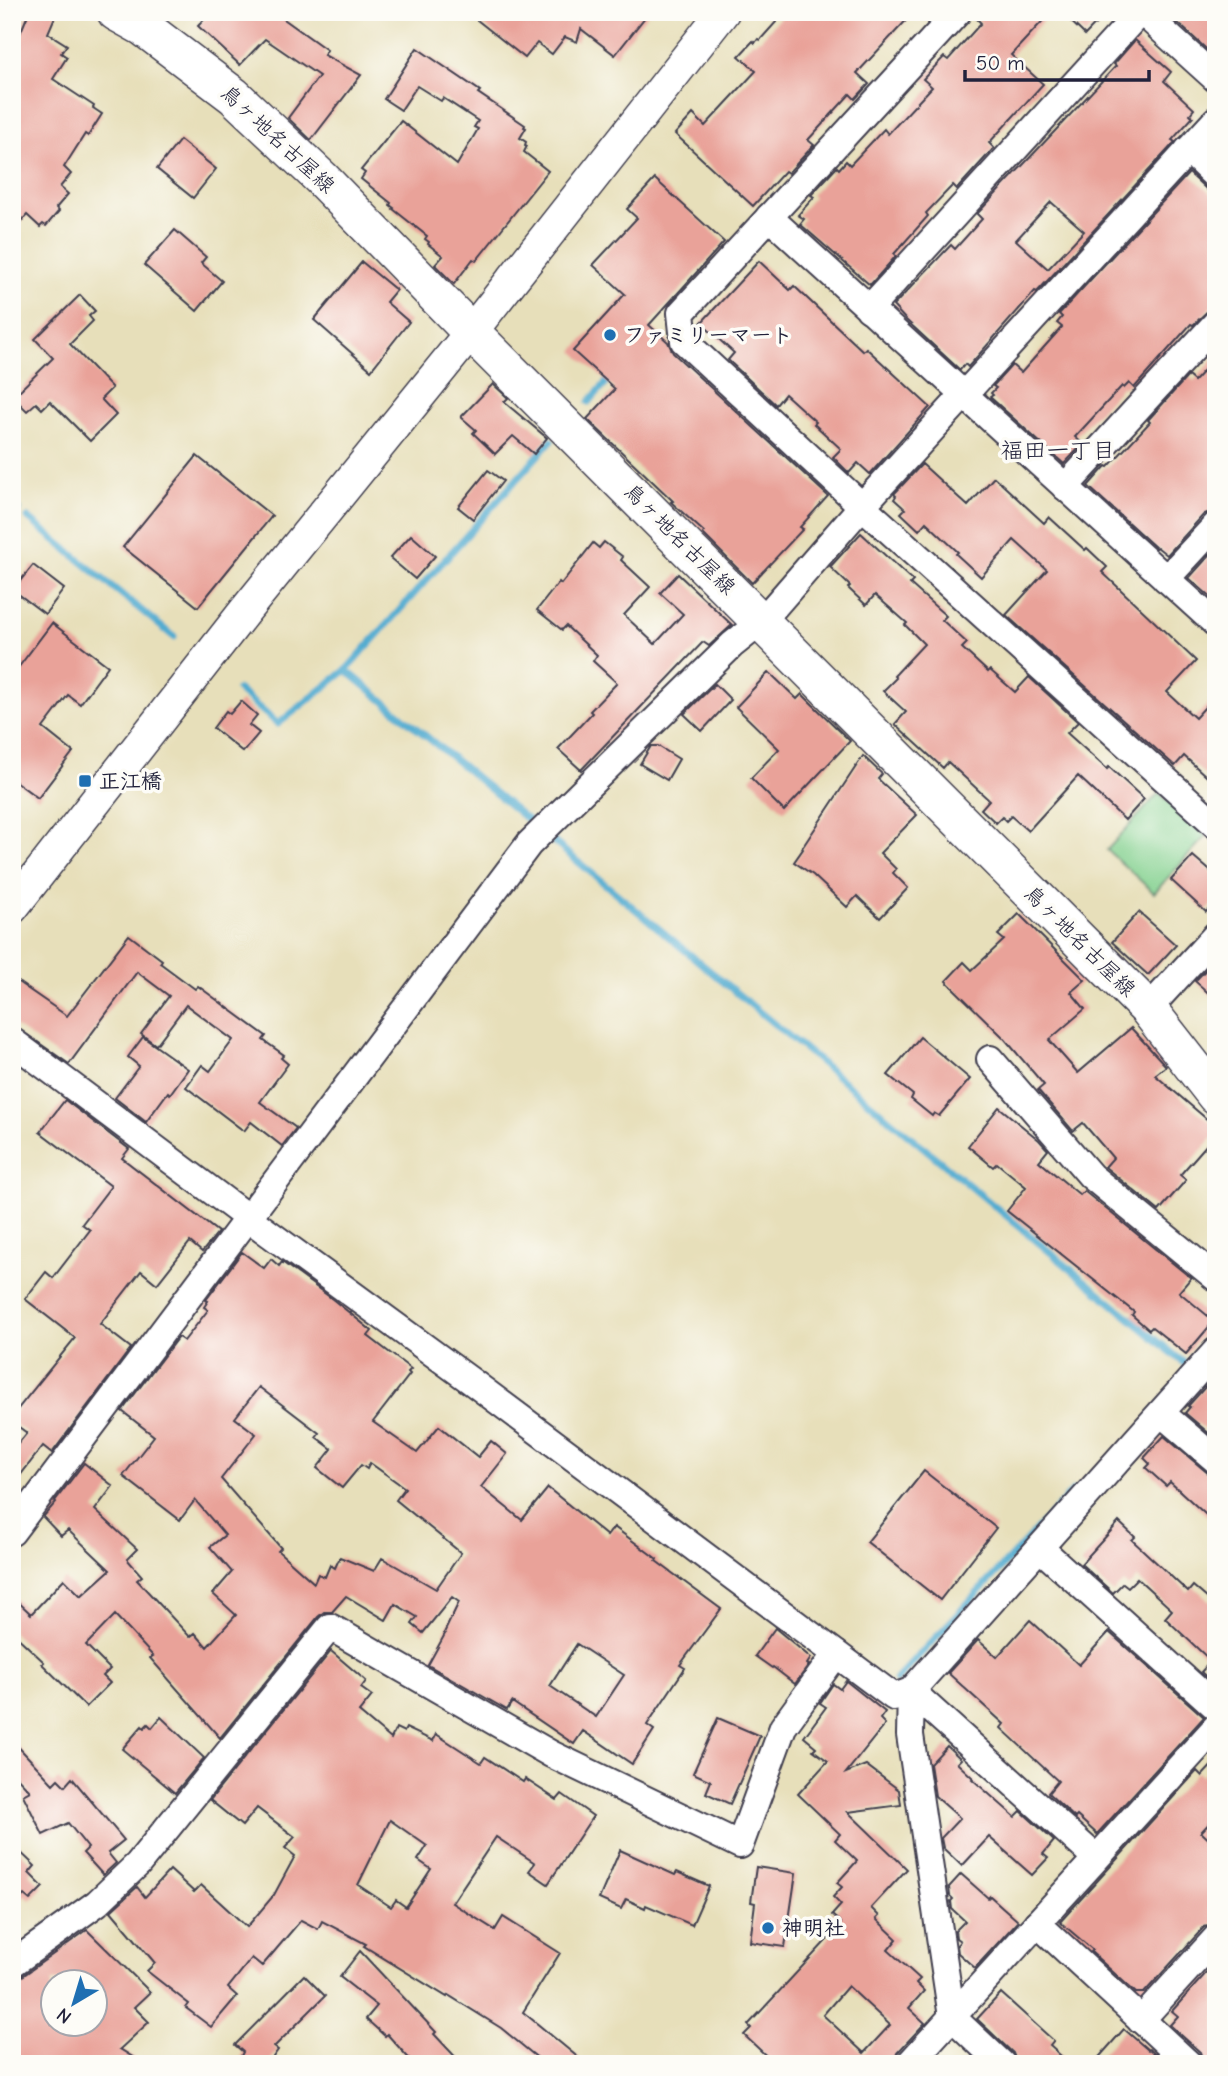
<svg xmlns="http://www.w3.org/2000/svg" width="1228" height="2076" font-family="'Comic Neue','Klee One',sans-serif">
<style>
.green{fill:#84d190;stroke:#537a66;stroke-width:2}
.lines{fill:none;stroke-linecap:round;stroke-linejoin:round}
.stream{stroke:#53acd0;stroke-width:7}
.building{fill:#e9a299;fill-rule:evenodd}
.minor-casing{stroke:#403e4e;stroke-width:30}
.tertiary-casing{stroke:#403e4e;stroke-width:35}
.secondary-casing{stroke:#403e4e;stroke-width:40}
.minor{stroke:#fff;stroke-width:26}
.tertiary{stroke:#fff;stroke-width:32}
.secondary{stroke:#fff;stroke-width:37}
.poi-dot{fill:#1f6fb2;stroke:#fdfcf7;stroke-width:2.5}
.labels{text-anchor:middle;stroke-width:7;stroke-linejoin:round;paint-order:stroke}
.street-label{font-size:21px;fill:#22223b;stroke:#fdfcf7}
.poi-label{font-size:21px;font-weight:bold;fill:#22223b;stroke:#fdfcf7;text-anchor:start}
.neighbourhood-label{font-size:23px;fill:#22223b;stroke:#fdfcf7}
</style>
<rect width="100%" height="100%" fill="#fdfcf7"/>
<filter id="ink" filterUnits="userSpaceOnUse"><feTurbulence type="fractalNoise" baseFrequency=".0143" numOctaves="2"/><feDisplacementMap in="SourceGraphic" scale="14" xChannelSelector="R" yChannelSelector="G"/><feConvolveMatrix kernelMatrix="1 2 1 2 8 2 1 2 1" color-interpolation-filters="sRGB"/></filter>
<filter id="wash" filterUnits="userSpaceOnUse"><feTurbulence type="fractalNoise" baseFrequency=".00686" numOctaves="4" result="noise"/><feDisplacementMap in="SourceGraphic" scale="28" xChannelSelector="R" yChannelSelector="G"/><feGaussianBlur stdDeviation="1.57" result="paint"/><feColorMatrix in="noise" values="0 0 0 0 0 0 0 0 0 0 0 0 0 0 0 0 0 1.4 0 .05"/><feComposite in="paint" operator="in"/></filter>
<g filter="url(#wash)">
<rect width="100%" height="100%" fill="#e7dfba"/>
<polygon class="green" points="1159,793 1206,836 1154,893 1107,850"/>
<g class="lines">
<g class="stream">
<polyline points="589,402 612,376"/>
<polyline points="12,505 19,510"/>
<polyline points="28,518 174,637"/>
<polyline points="346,670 535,826"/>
<polyline points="238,690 278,724 346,670 551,441"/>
<polyline points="548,837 1189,1367 1186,1370"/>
<polyline points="12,1077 21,1065"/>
<polyline points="896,1680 1073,1491"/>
</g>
</g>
<g id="blocks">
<g class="building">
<polygon points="29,12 57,12 48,33 67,45 61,53 67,57 53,79 94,106 93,108 102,114 88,136 85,134 64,167 71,174 60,187 68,194 56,208 59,211 46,226 43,224 40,227 27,215 12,232 12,53"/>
<polygon points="211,12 274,12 327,50 324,55 361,75 311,140 288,118 319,76 265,39 240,65 198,26"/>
<polygon points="467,12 649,12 615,55 581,29 577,42 565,37 552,54 537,43 525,58"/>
<polygon points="785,12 914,12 857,73 869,84 855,99 850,94 808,140 814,145 788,173 785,171 753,206 675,134 693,114 705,126 756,71 739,56 753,41 755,43 758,39 760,40"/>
<polygon points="973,12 1051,12 1011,55 1043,84 989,143 994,148 957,189 953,185 926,213 928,216 894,254 896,256 870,285 800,224 804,219 798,215 814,197 811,195 837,167 839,169 846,161 850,165 884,129 888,134 932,87 923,79 944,57 948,60 981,23 973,15"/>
<polygon points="1061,12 1107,12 1085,35"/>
<polygon points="1166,12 1216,12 1216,58"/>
<path d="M 1135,40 L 1171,72 L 1164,81 L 1194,109 L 1190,114 L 1193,117 L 1172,140 L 1175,142 L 1037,292 L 1035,291 L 968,367 L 965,364 L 960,370 L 906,320 L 893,306 L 951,245 L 955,249 L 982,219 L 977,214 L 1116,66 L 1114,64 ZM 1051,202 L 1084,231 L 1048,269 L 1016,240 Z"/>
<polygon points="417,48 480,91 478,93 525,125 524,127 526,128 520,138 526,142 525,145 527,146 524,152 548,171 476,261 473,259 454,284 435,265 443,256 428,244 429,242 425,239 427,236 393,209 394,208 390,205 391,203 361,179 365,173 361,170 401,121 457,165 478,129 474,127 478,121 443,98 441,101 417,86 401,110 384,99"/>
<polygon points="180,140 216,169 193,198 157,169"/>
<polygon points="1189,173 1216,198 1216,303 1193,325 1191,324 1134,388 1129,383 1124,388 1122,386 1075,437 1083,444 1064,464 990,397 993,395 991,393 996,388 993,386 1012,365 1021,373 1062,327 1057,323 1062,317 1059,314"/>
<polygon points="655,179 724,242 649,325 668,342 673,353 828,496 800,527 803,529 752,583 703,534 704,532 671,502 673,501 587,419 615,389 573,351 625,294 593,265 637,218 627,209"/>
<polygon points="175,230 206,257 201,263 222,281 197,311 144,265"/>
<polygon points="759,261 790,290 794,286 863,351 866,348 930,407 870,474 858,463 849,473 833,457 841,449 814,424 816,422 785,394 776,405 728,360 734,353 701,323"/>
<polygon points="362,262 396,290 386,302 409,322 371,370 314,320"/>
<polygon points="80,295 95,311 89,316 93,321 70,344 112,388 101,399 116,415 90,441 50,401 42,409 36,403 27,411 13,397 53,358 35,339"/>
<polygon points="1216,357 1216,510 1204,514 1167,555 1157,547 1156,548 1088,486 1106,466 1108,467 1150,422 1148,420 1188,376 1194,381"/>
<polygon points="493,384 508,398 504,402 547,438 534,454 513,436 495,454 473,433 476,430 461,417"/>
<polygon points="197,456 272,516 198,607 123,547"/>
<polygon points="922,464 968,506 994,477 1044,523 1049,517 1085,550 1087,548 1107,567 1102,572 1196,661 1167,692 1195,718 1216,695 1216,785 1184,756 1175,766 1006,615 1047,570 1014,540 981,577 956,554 958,552 926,522 919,530 901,513 905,509 894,499 896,496 894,494"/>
<polygon points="488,470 503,481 473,519 458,507"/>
<polygon points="861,533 913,581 910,584 946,616 942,620 967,643 962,648 988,672 990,670 1015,692 1029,677 1078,722 1067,733 1107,769 1109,767 1144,799 1125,820 1078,776 1028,831 1011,816 1006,821 1002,817 996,823 981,809 989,800 948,762 943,768 895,724 906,712 883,691 896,678 894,676 924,644 905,625 907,623 875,595 866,605 848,588 850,586 830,567"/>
<polygon points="411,535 435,556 415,579 390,558"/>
<polygon points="604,542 623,557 621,560 650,587 624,615 655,644 683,614 660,593 678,574 732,625 709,646 703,642 581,770 558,749 592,713 590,711 617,683 593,661 597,655 566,626 562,630 537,610 559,582 561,584 593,543 599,548"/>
<polygon points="1216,548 1216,602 1189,578"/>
<polygon points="33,565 64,589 45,614 13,590"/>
<polygon points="52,623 108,666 80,704 68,695 43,728 73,752 38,798 12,779 12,676"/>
<polygon points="769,672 797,699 802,694 850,741 784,811 751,778 779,749 736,707"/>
<polygon points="715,684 731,700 702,731 684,714"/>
<polygon points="241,701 257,715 249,725 259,733 243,752 213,728 226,711 230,714"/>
<polygon points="651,746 658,746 679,759 667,780 640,764"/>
<polygon points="863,756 882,774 878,779 917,815 880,853 896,869 893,873 908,888 880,918 857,896 847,907 813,875 794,862 803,849 802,848"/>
<polygon points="1193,856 1216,876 1216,902 1206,912 1171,880"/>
<polygon points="1139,912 1176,945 1148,975 1112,942"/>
<polygon points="1019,914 1085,980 1071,992 1085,1009 1049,1040 1078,1073 1131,1028 1166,1066 1155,1075 1216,1127 1216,1134 1180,1175 1186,1180 1159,1211 1105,1167 1113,1158 1083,1123 1073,1131 1038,1090 1044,1085 1004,1038 946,981 964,962 972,970 1004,940 998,935"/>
<polygon points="129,935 162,960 160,963 195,989 198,986 266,1036 263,1040 284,1055 281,1058 288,1064 260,1102 296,1128 282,1146 251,1122 244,1131 186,1087 202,1065 210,1071 233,1040 186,1005 156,1045 141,1034 169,996 137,972 69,1064 12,1024 12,978 67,1016"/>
<polygon points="1216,959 1216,1000 1195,981"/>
<polygon points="143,1037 188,1069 170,1094 168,1092 146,1122 115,1098 139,1066 128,1057"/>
<polygon points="920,1037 970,1079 939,1116 934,1113 932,1116 911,1099 913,1095 888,1075"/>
<polygon points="65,1100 129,1149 122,1158 218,1232 202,1252 190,1242 157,1284 141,1271 100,1324 131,1348 52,1453 43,1446 12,1486 12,1451 27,1433 12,1422 12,1416 75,1338 25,1299 46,1272 53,1278 90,1230 82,1224 111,1186 40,1132"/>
<polygon points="999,1107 1039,1140 1048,1150 1039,1161 1080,1195 1084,1191 1191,1278 1179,1292 1214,1321 1186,1354 1152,1327 1149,1330 1132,1315 1134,1312 1007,1211 1026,1187 997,1163 993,1167 968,1146"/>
<path d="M 242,1252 L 264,1268 L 271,1259 L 279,1266 L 282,1262 L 331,1298 L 372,1331 L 368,1336 L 411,1369 L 408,1372 L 410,1374 L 373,1422 L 417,1453 L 439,1426 L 478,1457 L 491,1441 L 507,1454 L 481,1487 L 522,1520 L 548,1488 L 607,1536 L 614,1527 L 657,1559 L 656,1561 L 721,1609 L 680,1665 L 685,1668 L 647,1725 L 654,1730 L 632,1764 L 583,1731 L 574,1744 L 512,1702 L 507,1710 L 428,1665 L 445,1634 L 444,1633 L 459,1602 L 452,1597 L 423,1633 L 412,1624 L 417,1617 L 395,1604 L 386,1620 L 346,1596 L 332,1612 L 324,1612 L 318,1617 L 220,1738 L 150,1658 L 153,1656 L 115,1615 L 86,1645 L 110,1669 L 103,1676 L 110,1683 L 86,1707 L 42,1664 L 44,1662 L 12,1632 L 12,1596 L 31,1614 L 64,1579 L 81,1596 L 110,1570 L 68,1530 L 61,1536 L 43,1517 L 56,1502 L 55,1501 L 84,1463 L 113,1486 L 95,1510 L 137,1549 L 127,1559 L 142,1576 L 137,1580 L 190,1637 L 195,1633 L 207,1647 L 236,1615 L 213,1594 L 232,1572 L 210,1547 L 225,1535 L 195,1500 L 180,1520 L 123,1476 L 154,1436 L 122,1411 L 178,1337 L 184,1341 L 208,1310 L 204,1307 L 208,1301 L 206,1300 ZM 259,1387 L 319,1433 L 316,1437 L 332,1449 L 317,1468 L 342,1488 L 361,1465 L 367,1469 L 370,1463 L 405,1488 L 396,1500 L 461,1553 L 436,1589 L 382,1558 L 374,1571 L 340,1557 L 335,1568 L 330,1565 L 325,1577 L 318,1574 L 314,1583 L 278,1551 L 281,1548 L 221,1479 L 256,1434 L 235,1418 ZM 577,1644 L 624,1675 L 596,1717 L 550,1686 Z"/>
<polygon points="1216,1375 1216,1429 1211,1435 1185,1413 1190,1407 1188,1406"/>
<polygon points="1164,1436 1216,1480 1216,1524 1170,1482 1166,1486 1146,1468 1150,1464 1144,1458"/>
<polygon points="924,1471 996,1528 940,1600 867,1542"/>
<polygon points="1119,1522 1135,1537 1132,1540 1188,1592 1193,1586 1216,1606 1216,1686 1201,1672 1211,1661 1165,1618 1172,1610 1137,1578 1128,1587 1123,1583 1113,1593 1081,1564"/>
<polygon points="1030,1620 1079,1665 1109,1632 1204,1717 1097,1834 1077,1816 1075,1818 1048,1793 1058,1781 1001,1728 1004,1724 948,1673 978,1640 997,1657"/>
<polygon points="775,1628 811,1658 807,1664 809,1665 795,1684 773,1667 772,1668 755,1656"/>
<path d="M 331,1651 L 366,1681 L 361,1688 L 372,1696 L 359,1712 L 391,1739 L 396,1728 L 404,1732 L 406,1728 L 433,1741 L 436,1734 L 481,1763 L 485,1757 L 523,1782 L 525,1779 L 557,1800 L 562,1794 L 593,1816 L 548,1884 L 529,1871 L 535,1863 L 496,1837 L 452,1903 L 495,1930 L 503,1917 L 560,1953 L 523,2012 L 586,2064 L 545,2064 L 501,2028 L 448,1995 L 447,1997 L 364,1946 L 366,1944 L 322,1921 L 318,1929 L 301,1920 L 262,1966 L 252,1958 L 228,1988 L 237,1996 L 211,2027 L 186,2008 L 189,2004 L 147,1971 L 155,1963 L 111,1911 L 137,1887 L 145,1897 L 170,1870 L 194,1892 L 201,1885 L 247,1927 L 274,1895 L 295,1856 L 285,1848 L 295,1837 L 257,1808 L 242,1826 L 210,1800 ZM 390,1820 L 427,1846 L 418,1860 L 431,1869 L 406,1907 L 396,1900 L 391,1907 L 358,1885 Z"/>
<path d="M 846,1681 L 885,1712 L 880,1719 L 885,1724 L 846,1773 L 866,1765 L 899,1790 L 901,1805 L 848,1812 L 907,1869 L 871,1908 L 879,1916 L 876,1919 L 897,1939 L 888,1950 L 920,1979 L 916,1983 L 924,1991 L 909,2008 L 925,2023 L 897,2053 L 894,2064 L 775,2064 L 744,2035 L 751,2028 L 748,2025 L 839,1927 L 838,1926 L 841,1923 L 832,1915 L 841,1905 L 833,1897 L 842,1887 L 837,1883 L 857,1861 L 835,1840 L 840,1834 L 798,1794 L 828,1761 L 813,1750 L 816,1747 L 804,1737 L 826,1707 L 820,1703 L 833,1684 L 840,1689 ZM 848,1986 L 890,2025 L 864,2053 L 823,2015 Z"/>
<polygon points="161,1717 204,1758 175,1793 122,1749 142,1726 144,1728 148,1724 152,1728"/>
<polygon points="718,1718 760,1736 730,1804 706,1793 711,1781 693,1773"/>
<polygon points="12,1740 53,1784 58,1779 65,1786 72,1778 124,1840 108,1853 116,1863 103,1875 83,1853 88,1848 68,1823 43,1835 23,1795 30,1791 12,1772"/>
<polygon points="947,1746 961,1759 957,1763 973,1778 972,1779 1015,1817 1021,1811 1054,1841 1043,1854 1048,1858 1032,1875 989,1837 962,1866 943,1848 941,1838 960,1818 935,1796 930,1764"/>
<polygon points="1216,1761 1216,1816 1201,1832 1216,1846 1216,1923 1204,1927 1144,1993 1136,1993 1091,1952 1093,1950 1060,1922 1197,1771 1202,1776"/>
<polygon points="12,1844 35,1866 29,1873 43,1887 30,1900 24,1895 12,1907"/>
<polygon points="620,1850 675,1875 677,1872 709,1886 692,1925 646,1905 645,1908 626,1899 621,1909 599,1899"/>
<polygon points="756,1867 796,1873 785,1947 750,1942 755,1903 751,1902"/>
<polygon points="961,1874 988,1898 990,1896 1018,1921 975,1968 958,1953 957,1945 960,1941 956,1938 955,1931 965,1921 952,1909 951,1901 953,1899 950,1896 949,1887"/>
<path d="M 87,1930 L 150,1992 L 134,2007 L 149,2022 L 120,2049 L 144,2064 L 12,2064 L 12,1980 L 21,1977 ZM 52,1982 L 94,1982 L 94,2024 L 52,2024 Z"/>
<polygon points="360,1951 436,2032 434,2034 462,2064 414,2064 387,2034 385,2036 366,2019 377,2006 340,1977"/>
<polygon points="1216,1962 1216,2064 1204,2064 1200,2052 1170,2025 1178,2016 1172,2011"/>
<polygon points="304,1975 325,1996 274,2047 278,2050 268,2064 237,2064 243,2052 235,2045"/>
<polygon points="1001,1993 1054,2041 1050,2046 1070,2064 1017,2064 1013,2053 977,2019"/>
<polygon points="1124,2029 1148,2050 1149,2049 1166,2064 1093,2064"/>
</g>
</g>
</g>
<g filter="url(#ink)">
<use href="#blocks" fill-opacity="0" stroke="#403e4e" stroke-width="2"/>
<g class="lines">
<g class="minor-casing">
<g id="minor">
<polyline points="958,12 681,313 684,341 862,506 1216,825"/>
<polyline points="1142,12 1216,79"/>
<polyline points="1188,150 1216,177"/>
<polyline points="769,217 1216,624"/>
<polyline points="869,309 1140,12"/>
<polyline points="1065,487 1216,323"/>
<polyline points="1166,579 1216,525"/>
<polyline points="1148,1009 1216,935"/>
<polyline points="12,1041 248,1218 471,1381 894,1697 911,1691 1216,1351"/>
<polyline points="990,1059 1091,1176 1216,1278"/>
<polyline points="1161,1413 1216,1460"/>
<polyline points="12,1532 529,844 732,645 762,621 862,506 1216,120"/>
<polyline points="1040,1548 1216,1707"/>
<polyline points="911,1691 910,1735 952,2017 1002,2064"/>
<polyline points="911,1691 1096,1858"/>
<polyline points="1037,1923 1189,2064"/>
<polyline points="12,1964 97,1903 138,1864 330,1627 551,1754 740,1845 783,1727 836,1654"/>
<polyline points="1141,2020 1216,1938"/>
<polyline points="909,2064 1216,1727"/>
</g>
</g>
<g class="tertiary-casing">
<polyline id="tertiary" points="12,908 244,612 471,332 723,12"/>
</g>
<g class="secondary-casing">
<polyline id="secondary" points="116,12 143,27 234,96 321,178 471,332 1148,1009 1216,1096"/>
</g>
<use href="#minor" class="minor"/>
<use href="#tertiary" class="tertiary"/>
<use href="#secondary" class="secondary"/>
</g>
</g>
<g class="poi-dot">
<circle cx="610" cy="335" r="7"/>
<rect x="78" y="774" width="14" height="14" rx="3.5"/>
<circle cx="768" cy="1928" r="7"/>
</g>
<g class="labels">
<g class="street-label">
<text transform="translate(278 139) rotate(43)" y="7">鳥ヶ地名古屋線</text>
<text transform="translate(680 539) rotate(45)" y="7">鳥ヶ地名古屋線</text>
<text transform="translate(1080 941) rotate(45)" y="7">鳥ヶ地名古屋線</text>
</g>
<g class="poi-label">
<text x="624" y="342">ファミリーマート</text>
<text x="99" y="788">正江橋</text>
<text x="782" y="1935">神明社</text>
</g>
<g class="neighbourhood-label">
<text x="1058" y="458">福田一丁目</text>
</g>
</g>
<rect width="1228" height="2076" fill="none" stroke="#fdfcf7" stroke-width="42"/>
<g transform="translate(74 2003) rotate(218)"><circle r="33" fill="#fdfcf7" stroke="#a5a5ac" stroke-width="2"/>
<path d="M0-5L12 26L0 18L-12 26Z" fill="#1f6fb2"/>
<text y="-10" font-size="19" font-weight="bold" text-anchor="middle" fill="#22223b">N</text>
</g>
<path d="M965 70v10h184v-10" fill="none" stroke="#22223b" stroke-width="3.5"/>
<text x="976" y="70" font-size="21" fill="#22223b" stroke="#fdfcf7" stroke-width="5" paint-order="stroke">50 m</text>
</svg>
